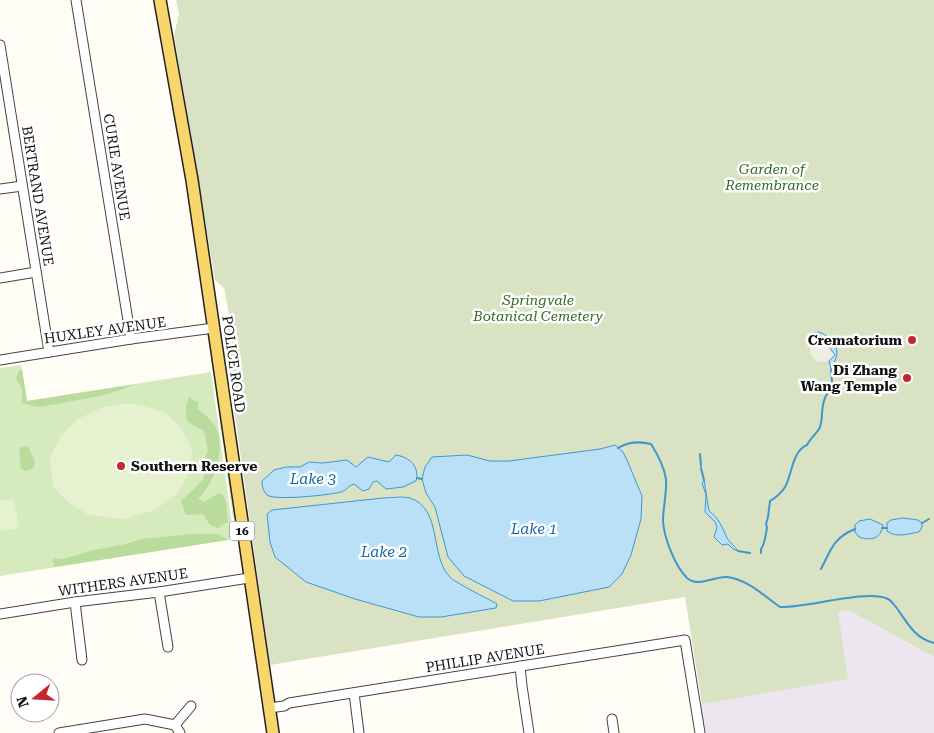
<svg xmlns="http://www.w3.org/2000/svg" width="934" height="733" font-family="'Roboto Serif',serif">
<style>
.industrial{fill:#eee6ef}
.green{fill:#d5ebbd}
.forest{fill:#b9dc9c}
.cemetery{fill:#d9e3c4}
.pitch{fill:#e6f2cf}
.plaza{fill:#f1ede2}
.water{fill:#b9e0f7;stroke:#3f96cf}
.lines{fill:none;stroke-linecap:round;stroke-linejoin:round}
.stream{stroke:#3f96cf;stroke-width:2}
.minor-casing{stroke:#444;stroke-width:11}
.major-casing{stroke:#222;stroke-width:14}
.minor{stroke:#fff;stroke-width:9}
.major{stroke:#f9d66b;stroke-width:11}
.poi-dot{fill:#c4262e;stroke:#fff;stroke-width:2}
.labels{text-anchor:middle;stroke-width:5;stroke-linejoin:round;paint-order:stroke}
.shield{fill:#fff;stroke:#585858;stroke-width:1}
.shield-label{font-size:12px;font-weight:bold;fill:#111}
.street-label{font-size:14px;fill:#111;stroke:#fff}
.park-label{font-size:14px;font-style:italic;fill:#2f6b1f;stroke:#fff}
.poi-label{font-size:14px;font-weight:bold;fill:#111;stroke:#fff;text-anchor:end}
.water-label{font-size:15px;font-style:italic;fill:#1768a6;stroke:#fff}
</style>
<rect width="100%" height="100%" fill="#fffdf5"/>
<polygon class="industrial" points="848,610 934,657 934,733 703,733 698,704 848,679 837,612"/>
<g class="green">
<polygon points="211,358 213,360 235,518 233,518"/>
<polygon points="21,365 27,401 211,372 234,539 0,576 0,368"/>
</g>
<g class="forest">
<polygon points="22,369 27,401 136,384 118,391 99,396 52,405 37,407 22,403 22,388 16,379 19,371"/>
<path d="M 190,396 L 192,400 L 198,402 L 198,409 C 206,415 216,424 218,433 C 224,455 213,485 198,499 L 204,502 L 219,493 C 229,496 226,512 228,522 L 218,528 L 210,525 L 203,514 L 186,515 L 181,501 L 202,481 L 207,469 L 203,462 L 208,451 L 204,431 L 188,422 C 185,412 185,406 190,396 Z"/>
<polygon points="28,446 35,461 34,468 25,471 21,469 19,448"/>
<polygon points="193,534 218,534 228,540 54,567 53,558 63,559 90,551 126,544 141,539"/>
</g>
<polygon class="cemetery" points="176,0 934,0 934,657 848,610 838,612 848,679 702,704 685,597 270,665 223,330 229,314 224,288 215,280 174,35 179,14"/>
<g class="pitch">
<polygon points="128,403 147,407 166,413 182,429 192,450 189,473 177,494 155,510 123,519 89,515 68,502 53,486 50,458 60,437 78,419 103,407"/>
<polygon points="14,499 19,528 0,531 0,501"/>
</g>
<polygon class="plaza" points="820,336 835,355 832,359 825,362 816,361 810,354 810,349 813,340"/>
<g class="water">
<path d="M 818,332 C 827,334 837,343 837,353 C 837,357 834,362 833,366 L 830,365 L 829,361 L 835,355 L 821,336 L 813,340 L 811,337 L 811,334 Z"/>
<polygon points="615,445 623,452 627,460 642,496 641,519 631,555 622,574 609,587 539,601 513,601 464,576 448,557 435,507 426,493 422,479 425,467 432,457 467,455 490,461 509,461 600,449"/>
<path d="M 396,455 C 409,457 420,466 416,481 L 403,487 L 386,489 L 377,481 L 373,482 L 369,489 L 363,491 L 354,484 C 348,485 347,491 341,492 C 330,495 275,501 267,495 C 263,491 262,486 262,481 L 274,470 L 286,467 L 300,467 L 309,462 L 323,463 L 347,460 L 356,467 L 368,457 L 389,462 Z"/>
<path d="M 704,480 L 709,511 C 719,518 722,527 727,538 C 730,543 735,546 738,551 L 733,549 L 728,544 L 722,545 L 714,537 L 717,527 L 715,522 L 705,512 L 706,495 L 702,483 Z"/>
<path d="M 383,498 C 391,498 402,496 410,498 C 443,509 429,556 450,577 C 457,584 487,598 497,604 L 496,608 L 441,617 L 419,617 L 355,599 L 306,582 L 275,557 L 270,542 L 267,514 L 272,510 Z"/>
<path d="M 903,518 L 918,520 L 922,523 L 922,527 L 919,532 C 908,534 896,538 887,531 L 887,523 L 891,520 Z"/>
<path d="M 870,519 L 883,525 C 881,539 871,541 859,537 L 855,532 L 855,525 L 859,521 Z"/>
</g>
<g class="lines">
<g class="stream">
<polyline points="831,366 832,382"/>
<path d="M 618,448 C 628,442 639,441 651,444 C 658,455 664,466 666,479 C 667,493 663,507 663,521 C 664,538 675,566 687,578 C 698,588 714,576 727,577 C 749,580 764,596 780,607 C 807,608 867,589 888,599 C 891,600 893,604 896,607 C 907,622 914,638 934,643"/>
<polyline points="700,454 701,466"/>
<polyline points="701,468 704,480"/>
<polyline points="417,478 422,479"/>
<polyline points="922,523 929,519"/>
<polyline points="882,528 887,528"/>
<polyline points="738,551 750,553"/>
<path d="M 761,553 L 761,549 C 765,544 766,534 767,527 L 766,524 L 768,517 L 770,501 C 775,498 782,492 785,487 C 792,475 792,451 807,445 C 810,439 815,435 819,429 C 824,420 820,409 825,398 C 826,394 831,390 833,384"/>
<path d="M 821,569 C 831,550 833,538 855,529"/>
</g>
<g class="minor-casing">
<g id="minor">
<polyline points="76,0 131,339"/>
<polyline points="0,45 49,352"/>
<polyline points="0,189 22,186"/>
<polyline points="0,278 36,272"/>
<polyline points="0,360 131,339 214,328"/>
<polyline points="159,592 168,647"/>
<polyline points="75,602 82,660"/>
<polyline points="0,614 75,602 159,592 249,578"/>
<polyline points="520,666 522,686 529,733"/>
<polyline points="354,693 359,733"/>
<polyline points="269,708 284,706 289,703 685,640 700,733"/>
<polyline points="612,719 614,733"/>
<polyline points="175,725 191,706"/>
<polyline points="59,733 145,719 175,725 180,733"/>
</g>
</g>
<g class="major-casing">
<polyline id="major" points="160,0 192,180 273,733"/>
</g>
<use href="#minor" class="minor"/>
<use href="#major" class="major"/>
</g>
<g class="poi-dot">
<circle cx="912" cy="340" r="5"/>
<circle cx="907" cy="378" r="5"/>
<circle cx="121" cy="466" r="5"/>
</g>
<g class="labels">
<rect class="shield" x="229.5" y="521.5" width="25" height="19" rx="4"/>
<g class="shield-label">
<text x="242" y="535">16</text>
</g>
<g class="street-label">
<text transform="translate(117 167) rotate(81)" y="5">CURIE AVENUE</text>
<text transform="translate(38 196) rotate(81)" y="5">BERTRAND AVENUE</text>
<text transform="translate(105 330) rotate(-8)" y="5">HUXLEY AVENUE</text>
<text transform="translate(234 364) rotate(82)" y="5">POLICE ROAD</text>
<text transform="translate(123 582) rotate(-8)" y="5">WITHERS AVENUE</text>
<text transform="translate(485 658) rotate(-9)" y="5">PHILLIP AVENUE</text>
</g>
<g class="park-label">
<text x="772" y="174">Garden of<tspan x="772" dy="16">Remembrance</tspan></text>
<text x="538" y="305">Springvale<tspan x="538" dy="16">Botanical Cemetery</tspan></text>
</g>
<g class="poi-label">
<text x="902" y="345">Crematorium</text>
<text x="897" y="375">Di Zhang<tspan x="897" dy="16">Wang Temple</tspan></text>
<text x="131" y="471" text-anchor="start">Southern Reserve</text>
</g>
<g class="water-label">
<text x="313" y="484">Lake 3</text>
<text x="534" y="534">Lake 1</text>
<text x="384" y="557">Lake 2</text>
</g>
</g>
<g transform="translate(35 698) rotate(252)"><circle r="24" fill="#ffffff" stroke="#a0a0a0"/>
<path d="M0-4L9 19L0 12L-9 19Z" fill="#c4262e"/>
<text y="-8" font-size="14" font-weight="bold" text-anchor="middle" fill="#111111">N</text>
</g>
</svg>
